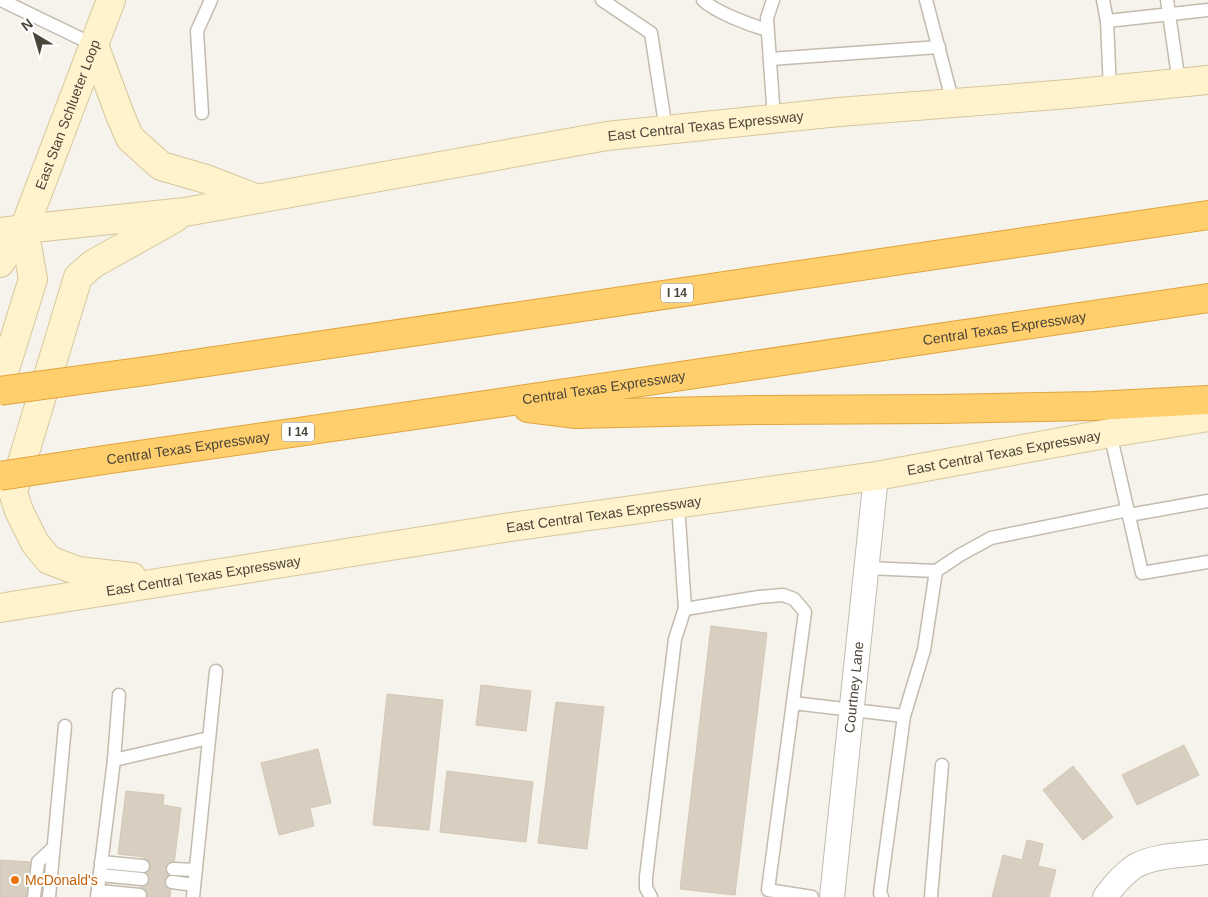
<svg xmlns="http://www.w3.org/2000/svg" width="1208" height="897" font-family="Arial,sans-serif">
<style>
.building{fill:#d8cfc1;stroke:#d3c7b4}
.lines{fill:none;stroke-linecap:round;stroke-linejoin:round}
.service-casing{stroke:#c2bbae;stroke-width:15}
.minor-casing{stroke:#c2bbae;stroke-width:26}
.secondary-casing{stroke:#d6c79b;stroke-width:30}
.motorway-casing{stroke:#e0a43c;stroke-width:30}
.service{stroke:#fff;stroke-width:12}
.minor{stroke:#fff;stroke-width:24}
.secondary{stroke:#fff3cd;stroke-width:28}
.motorway{stroke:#ffcf6e;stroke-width:28}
.motorway-bridge-casing{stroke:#e0a43c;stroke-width:30;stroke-linecap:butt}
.motorway-bridge{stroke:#ffcf6e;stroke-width:28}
.food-dot{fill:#e8710a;stroke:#fff;stroke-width:2}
.labels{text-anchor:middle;stroke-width:4;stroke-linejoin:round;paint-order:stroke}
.shield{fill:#fff;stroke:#817c74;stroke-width:1}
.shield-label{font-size:12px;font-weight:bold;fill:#4b4439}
.street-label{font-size:14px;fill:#4b4439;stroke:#fff}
.food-label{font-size:14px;fill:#c56008;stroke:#fff;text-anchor:start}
</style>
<rect width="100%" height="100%" fill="#f6f3ec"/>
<g class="building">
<polygon points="711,626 767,633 735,895 680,889"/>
<polygon points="481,685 531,691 526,731 476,725"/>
<polygon points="387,694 443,700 429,830 373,825"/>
<polygon points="556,702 604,707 587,849 538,843"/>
<polygon points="1184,745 1199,775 1137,805 1122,775"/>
<polygon points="318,749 331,803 310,808 314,826 279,835 261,763"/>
<polygon points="1073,766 1113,817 1083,840 1043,790"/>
<polygon points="447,771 533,782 526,842 440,832"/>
<polygon points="126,791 164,795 163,805 181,808 170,897 140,897 144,857 118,854"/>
<polygon points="1027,840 1043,844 1038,866 1056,870 1049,897 992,897 1003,855 1022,860"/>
<polygon points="0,860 32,862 29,897 0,897"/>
</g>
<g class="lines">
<g class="service-casing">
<g id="service">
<polyline points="1,0 94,45"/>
<polyline points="602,0 651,33 666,130"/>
<path d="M 703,0 C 715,12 750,25 767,30"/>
<polyline points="773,0 767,18 774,119"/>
<polyline points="926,0 953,103"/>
<polyline points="1103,0 1107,21 1208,10"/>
<polyline points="1167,0 1179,83"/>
<polyline points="1107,21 1110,90"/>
<polyline points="770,59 939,47"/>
<polyline points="202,113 197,31 211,0"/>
<polyline points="1110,433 1142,573 1208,562"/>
<polyline points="678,504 685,609 759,597 783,595 794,599 805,612 768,890 812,897"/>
<polyline points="1129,515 1208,501"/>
<polyline points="867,568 936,571 960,555 991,538 1128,510"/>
<polyline points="793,703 904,716"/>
<polyline points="114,760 209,738"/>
<polyline points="101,862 143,866"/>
<polyline points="173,869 196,870"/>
<polyline points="100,875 142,879"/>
<polyline points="172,882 194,885"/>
<polyline points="98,891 140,895"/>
<polyline points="34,897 38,862 53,848"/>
<polyline points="49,897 65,726"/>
<polyline points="97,897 114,760 119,695"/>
<polyline points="193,897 216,671"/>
<polyline points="651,897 646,888 646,877 675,639 685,608"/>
<polyline points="882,897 880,893 904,716 924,650 936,571"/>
<polyline points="931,897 942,765"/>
</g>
</g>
<g class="minor-casing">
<g id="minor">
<path id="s1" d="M 832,897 L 876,476"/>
<path d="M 1105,897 C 1113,886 1123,874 1135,866 C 1155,855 1185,855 1208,852"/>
</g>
</g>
<g class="secondary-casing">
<g id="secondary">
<polyline points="94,45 120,115 130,138 161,166 206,179 258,199"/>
<path id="s2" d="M 0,232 L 24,229 L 185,212 L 607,136 L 839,112 L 1068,94 L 1208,80"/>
<path id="s3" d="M 0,263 L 24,229 L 111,0"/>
<polyline points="0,385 33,279 24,229"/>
<polyline points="132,577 78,571 49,560 35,543 19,511 13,492 78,277 93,264 175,218"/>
<path id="s4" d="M 0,608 L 504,528 L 876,476 L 1110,433 L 1208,417"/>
</g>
</g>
<g class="motorway-casing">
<g id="motorway">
<polyline points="146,371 1208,215"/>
<polyline points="528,408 576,414 754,410 939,409 1094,406 1208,400"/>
<path id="s5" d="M 104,460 L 492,404 L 1208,298"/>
</g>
</g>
<use href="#service" class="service"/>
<use href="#minor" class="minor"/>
<use href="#secondary" class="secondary"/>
<use href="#motorway" class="motorway"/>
<g class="motorway-bridge-casing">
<g id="motorway-bridge">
<polyline points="0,391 146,371"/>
<polyline points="0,476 104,460"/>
</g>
</g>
<use href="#motorway-bridge" class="motorway-bridge"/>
</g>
<circle class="food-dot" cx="15" cy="880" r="5"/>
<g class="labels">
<g class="shield">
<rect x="661" y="283.5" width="32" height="19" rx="4"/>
<rect x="282" y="422.5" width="32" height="19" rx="4"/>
</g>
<g class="shield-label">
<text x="677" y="297">I 14</text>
<text x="298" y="436">I 14</text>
</g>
<g class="street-label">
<text dy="5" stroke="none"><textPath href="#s3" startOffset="164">East Stan Schlueter Loop</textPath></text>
<text dy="5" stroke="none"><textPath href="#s2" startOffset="714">East Central Texas Expressway</textPath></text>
<text dy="5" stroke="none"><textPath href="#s5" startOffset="910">Central Texas Expressway</textPath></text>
<text dy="5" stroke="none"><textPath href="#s5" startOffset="505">Central Texas Expressway</textPath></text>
<text dy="5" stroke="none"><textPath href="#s5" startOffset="85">Central Texas Expressway</textPath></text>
<text dy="5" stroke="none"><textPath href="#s4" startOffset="1016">East Central Texas Expressway</textPath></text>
<text dy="5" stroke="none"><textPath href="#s4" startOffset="611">East Central Texas Expressway</textPath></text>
<text dy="5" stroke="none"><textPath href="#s4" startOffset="206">East Central Texas Expressway</textPath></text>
<text dy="5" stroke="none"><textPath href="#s1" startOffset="211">Courtney Lane</textPath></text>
</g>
<g class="food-label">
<text x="25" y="885">McDonald's</text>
</g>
</g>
<g transform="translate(35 35) rotate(322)" stroke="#ffffff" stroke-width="4" paint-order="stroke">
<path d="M0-4L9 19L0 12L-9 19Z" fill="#4b4439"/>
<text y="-8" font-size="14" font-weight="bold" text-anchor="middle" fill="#4b4439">N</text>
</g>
</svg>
